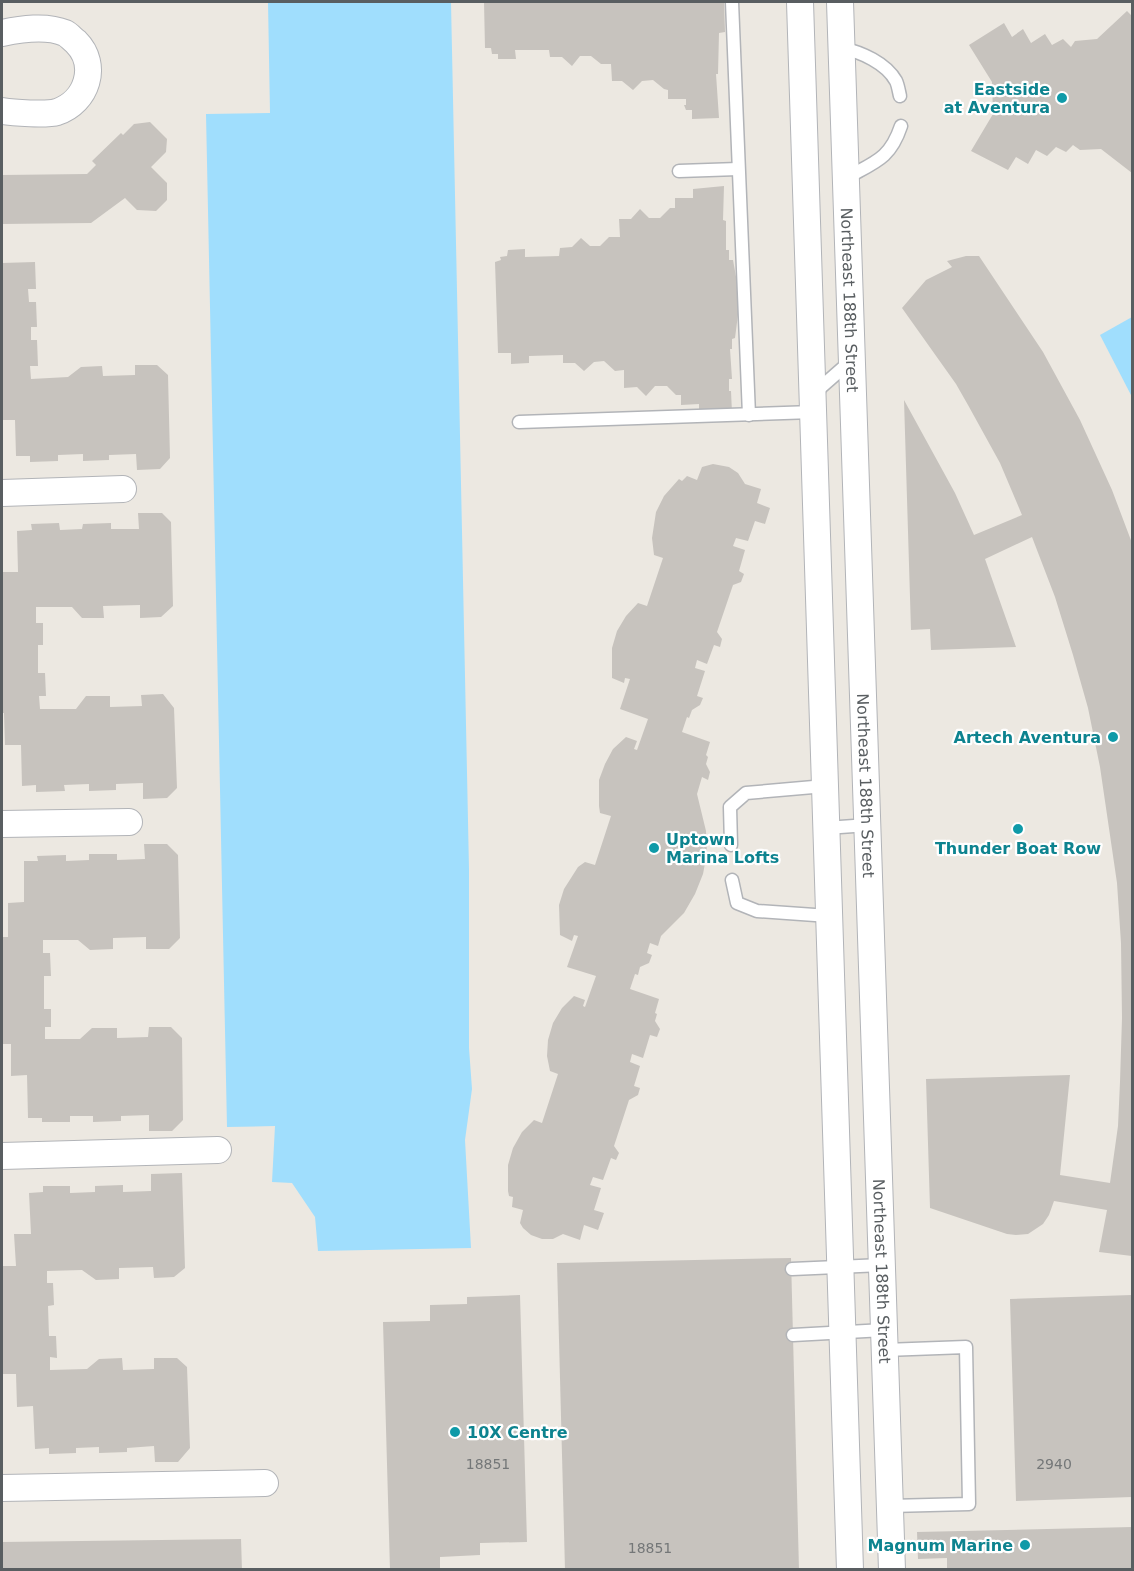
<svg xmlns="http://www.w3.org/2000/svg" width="1134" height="1571" font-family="'DejaVu Sans',sans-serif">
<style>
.water{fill:#a0defd}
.building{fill:#c7c3be}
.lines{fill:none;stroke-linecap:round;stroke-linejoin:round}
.lane-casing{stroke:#b2b4b8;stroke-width:15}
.street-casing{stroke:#b2b4b8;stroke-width:28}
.lane{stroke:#fff;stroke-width:12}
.street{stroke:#fff;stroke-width:26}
.culture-dot{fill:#0f9aa8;stroke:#fff;stroke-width:2}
.labels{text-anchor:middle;stroke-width:4.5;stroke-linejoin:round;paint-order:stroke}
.number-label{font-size:14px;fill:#747778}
.culture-label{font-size:16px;font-weight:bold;fill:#0d838f;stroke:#fff;text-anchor:end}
.street-label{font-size:16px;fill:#595e61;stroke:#fff}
</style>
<rect width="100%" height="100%" fill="#ece8e1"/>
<g class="water">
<polygon points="268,2 451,2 469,869 469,1048 472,1089 465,1140 471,1248 318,1251 315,1217 292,1183 272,1182 275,1126 227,1127 206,114 270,113"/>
<polygon points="1132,317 1132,397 1100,335"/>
</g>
<g class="building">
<polygon points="484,2 724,2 725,32 719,33 718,74 716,74 719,118 692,119 692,110 686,110 684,105 686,105 686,99 668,99 668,90 664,89 653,80 642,81 633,90 622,81 612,81 611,64 601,64 591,56 580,56 572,66 562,57 550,57 549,50 515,50 516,59 498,59 498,54 492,54 491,48 485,48"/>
<polygon points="1127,11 1132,16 1132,173 1101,149 1080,150 1073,145 1066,152 1056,147 1047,156 1036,150 1028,164 1016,157 1008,170 971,151 993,114 992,82 969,45 1004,23 1012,37 1023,29 1031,43 1045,34 1052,45 1063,39 1071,47 1075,41 1097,39"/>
<polygon points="150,122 167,139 166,152 151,167 167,183 167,200 156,211 137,210 125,198 91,223 2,224 2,175 87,174 96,165 92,161 121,133 123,135 134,124"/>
<polygon points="724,186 723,220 726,221 726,250 729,250 729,260 733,260 740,299 735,338 732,339 732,349 730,349 732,379 729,379 729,391 731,391 732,413 699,410 699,404 681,405 681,395 676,395 667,386 655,386 646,396 637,387 624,388 624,370 615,371 604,361 594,362 584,371 575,363 563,363 563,355 529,356 529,363 511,364 511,353 498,353 495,262 501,260 500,257 507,256 508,250 525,249 525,257 559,256 560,248 572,247 581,238 590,246 600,246 609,237 620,237 619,219 631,219 640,209 649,218 660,218 670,208 675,208 675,198 693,198 693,189"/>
<polygon points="966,256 979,256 1043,352 1080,420 1112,490 1132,543 1132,1256 1099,1252 1107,1210 1054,1201 1049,1215 1043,1224 1028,1234 1016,1235 1007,1234 930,1208 926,1079 1070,1075 1060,1175 1110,1183 1118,1126 1120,1082 1122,1018 1121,943 1117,883 1100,767 1088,708 1073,655 1055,597 1032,537 985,559 1016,647 931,650 930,629 911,630 904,400 955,493 974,535 1022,515 1000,463 968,405 956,384 902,308 926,280 952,267 947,261"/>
<polygon points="35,262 36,289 28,289 29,302 36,302 37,327 31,327 31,340 37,340 38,366 30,366 31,379 68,377 81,367 102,366 103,376 135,375 135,365 157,365 168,375 170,458 160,469 137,470 136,454 109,455 109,460 83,461 83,454 58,455 58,461 30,462 30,456 16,456 15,420 2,420 2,263"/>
<polygon points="713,464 729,467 738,473 745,484 761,489 757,503 770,508 765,524 755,521 748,541 736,538 733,546 745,550 739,571 744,574 741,582 733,585 717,632 722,639 720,647 714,645 707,664 697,660 695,668 705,671 697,696 703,698 700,705 692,710 689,718 687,717 682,732 710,742 706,755 708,757 706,764 710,772 708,780 702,777 697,794 706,831 707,853 703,874 695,894 684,913 661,936 658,946 650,943 647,953 652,955 649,963 640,967 638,975 635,974 630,989 659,999 655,1013 657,1014 655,1021 660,1029 657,1037 650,1035 643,1058 632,1054 630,1062 640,1066 634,1086 640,1088 638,1095 629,1100 614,1146 619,1153 616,1160 611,1158 603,1180 593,1177 590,1185 601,1188 594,1210 604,1213 598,1230 584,1225 580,1240 563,1234 553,1239 542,1239 531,1235 523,1228 520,1223 523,1210 512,1207 513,1197 509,1196 508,1191 508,1165 513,1148 522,1132 534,1120 542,1123 558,1074 550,1071 547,1056 548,1040 553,1023 562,1008 574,996 585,1000 583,1006 585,1007 596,976 567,967 578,936 574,935 572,941 560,935 559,905 564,889 578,867 585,862 595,865 611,816 600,813 599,806 599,780 605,764 613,749 626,737 637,741 634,749 637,750 648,719 620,709 630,679 625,678 624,683 612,678 612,648 617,631 626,616 638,603 647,606 663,558 654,555 652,538 656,512 664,496 679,479 682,481 687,476 697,480 702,467"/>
<polygon points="138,513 162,513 171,522 173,606 161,617 140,618 140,605 103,606 104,618 82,618 72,607 36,607 36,623 43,623 43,645 38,645 38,673 45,673 46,696 39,696 40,709 76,709 86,696 110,696 110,707 142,706 141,695 163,694 174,708 177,788 167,798 143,799 143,783 116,784 116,790 89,791 89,784 64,785 65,791 36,792 36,785 22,786 21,745 5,745 4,713 2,713 2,572 18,572 17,531 32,530 31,524 59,523 60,530 82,529 83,524 111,523 111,529 139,529"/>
<polygon points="144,844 167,844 178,855 180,938 169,949 146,949 146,937 113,938 113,949 90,950 78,940 43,940 43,953 50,953 51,976 44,976 44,1009 51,1009 51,1027 45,1027 45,1039 80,1039 92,1028 117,1028 117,1038 148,1037 149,1027 171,1027 182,1038 183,1120 172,1131 149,1131 149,1115 121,1116 121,1121 93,1122 93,1116 70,1116 70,1122 42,1122 42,1118 28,1118 27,1075 11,1076 11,1044 2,1044 2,937 8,937 8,903 24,902 24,861 38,861 37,856 66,855 66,861 89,860 89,854 117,854 117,860 145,859"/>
<polygon points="182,1173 185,1268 174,1277 154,1278 153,1267 119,1268 119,1279 96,1280 82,1270 47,1271 47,1283 53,1283 54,1305 48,1306 49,1336 56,1336 57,1358 50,1357 50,1370 87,1369 99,1359 122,1358 123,1370 154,1369 154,1358 177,1358 187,1367 190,1448 178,1462 155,1462 154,1446 127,1448 127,1452 99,1453 99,1447 76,1448 76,1453 49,1454 49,1448 35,1449 33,1406 17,1407 16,1374 2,1374 2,1266 16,1266 14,1234 31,1234 29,1193 43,1192 43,1186 70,1186 70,1193 95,1192 95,1186 123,1185 123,1192 151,1191 151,1174"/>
<polygon points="791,1258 799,1570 565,1570 557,1263"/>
<polygon points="520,1295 527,1542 480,1543 480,1555 440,1557 440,1570 390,1570 383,1322 430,1321 430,1305 467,1304 467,1297"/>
<polygon points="1132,1295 1132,1497 1016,1501 1010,1299"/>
<polygon points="1132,1527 1132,1570 947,1570 947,1558 918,1559 917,1532"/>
<polygon points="241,1539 242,1570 2,1570 2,1542"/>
</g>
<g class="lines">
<g class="lane-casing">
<g id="lane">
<polyline points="732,2 749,415"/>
<path d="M 842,48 C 861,52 886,63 896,81 C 898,85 899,92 900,96"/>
<polyline points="679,171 738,169"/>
<path d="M 846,178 C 875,162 890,159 901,126"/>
<polyline points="519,422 813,412 820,388 852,360"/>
<polyline points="826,828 868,825"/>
<polyline points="731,845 730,807 746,793 825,786"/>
<polyline points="732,880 737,903 757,911 829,916"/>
<polyline points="792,1269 882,1265"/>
<polyline points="793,1335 884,1330"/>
<polyline points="885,1350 966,1347 969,1504 890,1506"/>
</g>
</g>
<g class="street-casing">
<g id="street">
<polyline points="800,2 850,1570"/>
<path id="s1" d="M 840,2 L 892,1570"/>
<path d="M 2,33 C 21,29 46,25 65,33 C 69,35 72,39 76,42 C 99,65 87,102 57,112 C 47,115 13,113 2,111"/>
<polyline points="2,493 123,489"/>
<polyline points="2,824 129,822"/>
<polyline points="2,1156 218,1150"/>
<polyline points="2,1488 265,1483"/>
</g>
</g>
<use href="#lane" class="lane"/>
<use href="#street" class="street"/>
</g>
<g class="culture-dot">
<circle cx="1062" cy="98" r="6"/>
<circle cx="1113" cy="737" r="6"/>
<circle cx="1018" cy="829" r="6"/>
<circle cx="654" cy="848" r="6"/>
<circle cx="455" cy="1432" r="6"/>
<circle cx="1025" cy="1545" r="6"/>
</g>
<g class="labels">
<g class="number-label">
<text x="488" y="1469">18851</text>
<text x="1054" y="1469">2940</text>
<text x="650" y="1553">18851</text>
</g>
<g class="culture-label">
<text x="1050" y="95">Eastside<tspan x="1050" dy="18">at Aventura</tspan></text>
<text x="1101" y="743">Artech Aventura</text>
<text x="666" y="845" text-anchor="start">Uptown<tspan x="666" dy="18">Marina Lofts</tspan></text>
<text x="1018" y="854" text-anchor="middle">Thunder Boat Row</text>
<text x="467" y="1438" text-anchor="start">10X Centre</text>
<text x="1013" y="1551">Magnum Marine</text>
</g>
<g class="street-label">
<text dy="6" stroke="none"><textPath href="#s1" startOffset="298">Northeast 188th Street</textPath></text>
<text dy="6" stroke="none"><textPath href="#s1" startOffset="784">Northeast 188th Street</textPath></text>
<text dy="6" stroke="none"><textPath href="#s1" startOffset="1270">Northeast 188th Street</textPath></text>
</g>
</g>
<rect width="1134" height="1571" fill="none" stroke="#595e61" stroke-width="6"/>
</svg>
